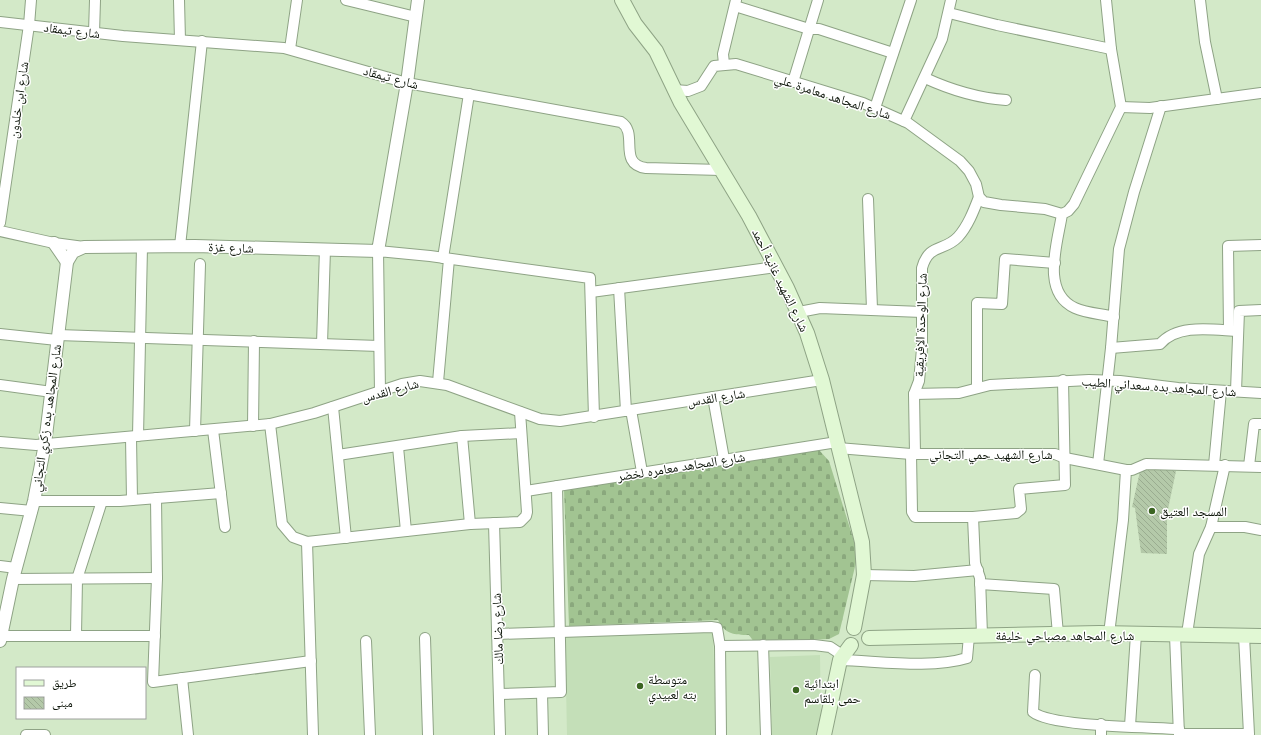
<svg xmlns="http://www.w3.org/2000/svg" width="1261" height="735" font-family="Helvetica,'Noto Naskh Arabic',sans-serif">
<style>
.built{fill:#c4dfb8}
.cemetery{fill:url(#cemetery-stones)}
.building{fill:url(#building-back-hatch)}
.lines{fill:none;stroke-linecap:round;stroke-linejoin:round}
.minor-casing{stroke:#8ea385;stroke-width:12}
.tertiary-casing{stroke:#8ea385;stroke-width:14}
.secondary-casing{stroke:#8ea385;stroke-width:16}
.minor{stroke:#fff;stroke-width:10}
.tertiary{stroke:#fff;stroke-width:12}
.secondary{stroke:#e1f8d4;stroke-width:14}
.poi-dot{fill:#3b6522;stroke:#fff;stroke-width:1.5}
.labels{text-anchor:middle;stroke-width:3;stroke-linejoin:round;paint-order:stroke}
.street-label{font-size:13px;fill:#0d150a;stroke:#fff}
.poi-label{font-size:13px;fill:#0d150a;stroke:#fff;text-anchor:start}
</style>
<defs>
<pattern id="cemetery-stones" width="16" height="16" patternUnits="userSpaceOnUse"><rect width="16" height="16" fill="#a2c492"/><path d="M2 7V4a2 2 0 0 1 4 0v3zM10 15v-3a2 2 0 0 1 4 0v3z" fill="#8aa87d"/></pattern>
<pattern id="building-back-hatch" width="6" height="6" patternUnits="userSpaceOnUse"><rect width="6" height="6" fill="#b4c9a9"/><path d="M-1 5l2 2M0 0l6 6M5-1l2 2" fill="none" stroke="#9aac90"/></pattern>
</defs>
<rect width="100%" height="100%" fill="#d3e9c8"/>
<g class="built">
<polygon points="713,632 716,735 567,735 565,637"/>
<polygon points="820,655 821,724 818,735 772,735 770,657"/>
</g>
<path class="cemetery" d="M 819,450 L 829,461 L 858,554 L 839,634 L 829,639 L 754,642 L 749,635 C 734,635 725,634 718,620 L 569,626 L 564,490 Z"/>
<polygon class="building" points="1151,467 1176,471 1167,514 1167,554 1141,553 1135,508 1132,507 1140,471"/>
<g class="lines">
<g class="minor-casing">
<g id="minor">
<polyline points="179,0 180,40"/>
<polyline points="346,0 416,17"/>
<path d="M 1106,0 L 1111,49 L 1121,107 L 1074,204 L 1068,211 L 1062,214 C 1058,242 1040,292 1075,308 C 1086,313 1102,314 1114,317"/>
<polyline points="1200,0 1205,42 1217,99"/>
<polyline points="735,6 809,29 819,29 893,53"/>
<polyline points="949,13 997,25 1111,49"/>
<path d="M 0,22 L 123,36 L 284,48 L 407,83 L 621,122 C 639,133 617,164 646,168 L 721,170"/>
<polyline points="94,33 95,0"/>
<polyline points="290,49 297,0"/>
<polyline points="724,64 723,54 736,0"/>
<path d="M 925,78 C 951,90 977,98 1006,100"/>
<polyline points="793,82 818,0"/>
<polyline points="674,90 688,91 701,86 714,66 736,64 863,103 908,123 960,161 969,171 976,184 979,197 984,202 1001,205 1045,209 1062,214"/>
<polyline points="1121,107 1150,108 1261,93"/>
<polyline points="875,108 911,0"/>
<polyline points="904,121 942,39 951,0"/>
<polyline points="868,199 872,309"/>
<polyline points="0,223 29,25 31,0"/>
<polyline points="0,231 54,243 84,247"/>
<polyline points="180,246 202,41"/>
<polyline points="443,258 469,94"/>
<polyline points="619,288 626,411"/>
<polyline points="591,292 776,267"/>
<polyline points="799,312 820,308 922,312"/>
<polyline points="1229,330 1228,246 1261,245"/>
<polyline points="0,334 57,340"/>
<polyline points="58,335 379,346"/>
<polyline points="322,344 325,249"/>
<path d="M 1111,348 L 1160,344 C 1178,323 1214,330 1238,331"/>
<polyline points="438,382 449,259"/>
<polyline points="0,385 52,392"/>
<polyline points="977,388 977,303 1002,304 1005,259 1055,263"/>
<polyline points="1236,391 1239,311 1261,310"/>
<polyline points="380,392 378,251 430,256 590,278 594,417"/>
<polyline points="914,394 959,393 990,385 1089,380 1120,381 1178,388 1261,393"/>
<polyline points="713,397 724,459"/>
<polyline points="333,407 346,538"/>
<polyline points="631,410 642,472"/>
<polyline points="270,424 282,524 293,537 307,542 470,524 520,522 526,516 527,512 520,412"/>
<polyline points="253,426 254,341"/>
<polyline points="213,430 225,527"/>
<polyline points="195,431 200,264"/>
<polyline points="138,436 142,247"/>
<polyline points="462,436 470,524"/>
<polyline points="131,437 132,500"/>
<polyline points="0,442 36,445 270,424 314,413 402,384 420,381 447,385 540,419 560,421 822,380"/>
<polyline points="398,447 406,531"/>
<polyline points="838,448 911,454 1055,454 1065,458 1126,470 1132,470 1146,464 1261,467"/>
<polyline points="911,454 912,512 915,517 973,517 1016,513 1021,509 1019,489 1065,485 1063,380"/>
<path d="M 915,454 L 914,394 L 919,381 L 922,349 L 922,268 C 929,243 944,252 958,237 C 968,226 974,210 979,197"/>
<polyline points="338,455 462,436 521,433"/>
<polyline points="1098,464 1111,348 1119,249 1134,192 1161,106"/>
<polyline points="1214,465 1221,391"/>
<polyline points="1249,466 1254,424 1261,424"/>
<polyline points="526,491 837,442"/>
<polyline points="156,498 157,578 153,682 311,661"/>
<polyline points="34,501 120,501 221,493"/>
<polyline points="0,508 32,511"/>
<polyline points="973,517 975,563 980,578 982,635"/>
<polyline points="494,523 500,735"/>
<polyline points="1211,527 1245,527 1261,530"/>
<polyline points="307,542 313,735"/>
<polyline points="0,566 16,568"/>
<polyline points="864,575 914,576 978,570"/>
<polyline points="13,579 157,578"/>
<polyline points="980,584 1054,589 1058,634"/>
<polyline points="497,634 711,627 717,628 720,646"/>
<polyline points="1109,634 1123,520 1126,470"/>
<polyline points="1187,634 1199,554 1211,527 1225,465"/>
<polyline points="76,635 77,579 102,501"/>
<polyline points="1175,635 1179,735"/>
<polyline points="1,636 155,636"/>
<polyline points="425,638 428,735"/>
<polyline points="366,641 370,735"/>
<polyline points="763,645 766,735"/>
<path d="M 840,660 C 878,661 932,669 967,658 L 969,636"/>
<path d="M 1035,675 L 1033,712 C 1051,727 1150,727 1179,729"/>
<polyline points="182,678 188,735"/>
<polyline points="542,693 543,735"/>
<polyline points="499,694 561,692 557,486"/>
<polyline points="1130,726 1136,634"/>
<polyline points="1179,734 1249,734 1244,636"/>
<polyline points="26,735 45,735"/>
<polyline points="721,735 720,646 814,645 830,647 842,655"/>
<polyline points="1101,735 1101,724"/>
</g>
</g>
<g class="tertiary-casing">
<g id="tertiary">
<polyline points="54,243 67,262"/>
<polyline points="0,641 13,579 34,501 45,444 67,262 73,252 84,247 195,246 378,251 407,83 418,0"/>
</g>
</g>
<g class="secondary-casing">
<g id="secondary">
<polyline points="622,0 635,24 656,51 681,103 749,216 787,288 807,333 822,380 862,542 864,575 854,628"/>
<polyline points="869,638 1099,633 1261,636"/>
<polyline points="824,735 840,660 851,645"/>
</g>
</g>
<use href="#minor" class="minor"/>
<use href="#tertiary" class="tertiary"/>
<use href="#secondary" class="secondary"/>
</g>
<g class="poi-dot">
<circle cx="1152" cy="511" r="4"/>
<circle cx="640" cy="686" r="4"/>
<circle cx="796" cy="690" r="4"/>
</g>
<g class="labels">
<g class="street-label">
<text transform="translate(72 30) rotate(7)" y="5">شارع تيمقاد</text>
<text transform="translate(391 77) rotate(15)" y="5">شارع تيمقاد</text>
<text transform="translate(833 96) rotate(18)" y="5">شارع المجاهد معامرة علي</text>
<text transform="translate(18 100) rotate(-82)" y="5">شارع ابن خلدون</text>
<text transform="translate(231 247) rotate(2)" y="5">شارع غزة</text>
<text transform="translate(781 280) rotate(64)" y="5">شارع الشهيد غانية أحمد</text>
<text transform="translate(920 325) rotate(-88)" y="5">شارع الوحدة الإفريقية</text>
<text transform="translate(1159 386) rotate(4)" y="5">شارع المجاهد بده سعداني الطيب</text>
<text transform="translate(390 390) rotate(-15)" y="5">شارع القدس</text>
<text transform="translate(716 397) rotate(-9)" y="5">شارع القدس</text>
<text transform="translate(46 418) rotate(-82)" y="5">شارع المجاهد بده زكري التجاني</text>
<text x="991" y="459">شارع الشهيد حمي التجاني</text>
<text transform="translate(681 466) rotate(-9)" y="5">شارع المجاهد معامره لخضر</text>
<text transform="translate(497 629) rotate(-92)" y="5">شارع رضا مالك</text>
<text x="1065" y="640">شارع المجاهد مصباحي خليفة</text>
</g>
<g class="poi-label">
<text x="1160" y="516">المسجد العتيق</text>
<text x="648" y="684">متوسطة<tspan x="648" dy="15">بته لعبيدي</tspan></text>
<text x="804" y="688">ابتدائية<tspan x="804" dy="15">حمى بلقاسم</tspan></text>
</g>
</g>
<rect x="16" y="667" width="130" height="52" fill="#ffffff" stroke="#9ea19d"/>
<rect x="24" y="680" width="20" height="6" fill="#e1f8d4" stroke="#9ea19d"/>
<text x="52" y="687" font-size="12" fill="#0d150a">طريق</text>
<rect x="24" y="697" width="20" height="12" fill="url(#building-back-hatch)" stroke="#9ea19d"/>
<text x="52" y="707" font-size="12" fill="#0d150a">مبنى</text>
</svg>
